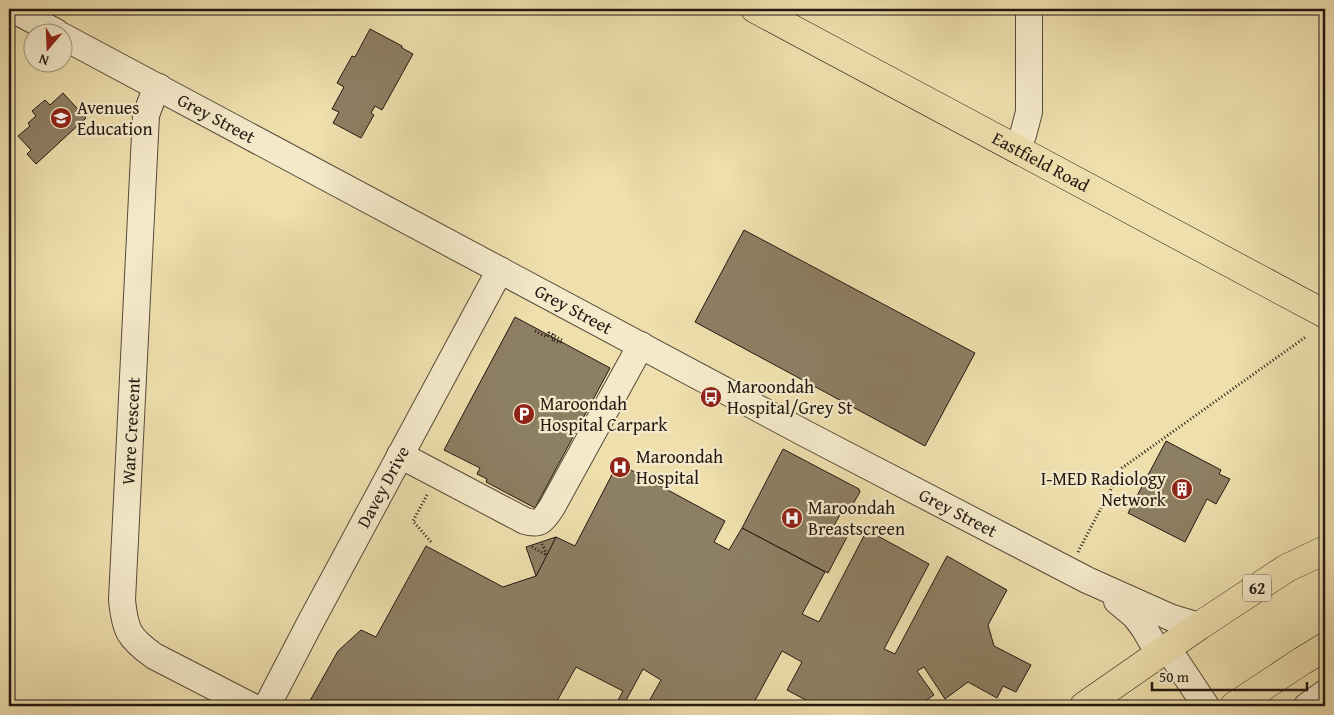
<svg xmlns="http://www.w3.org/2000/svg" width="1334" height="715" font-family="'Gentium Book Plus',serif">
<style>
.building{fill:#8d7f63;stroke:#241812}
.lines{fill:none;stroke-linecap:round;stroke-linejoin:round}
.minor-casing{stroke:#564a39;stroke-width:28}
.major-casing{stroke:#241812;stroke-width:29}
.path{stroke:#241812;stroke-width:3;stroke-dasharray:1 2.5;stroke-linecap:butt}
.minor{stroke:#f4eaca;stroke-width:26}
.major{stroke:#eedfad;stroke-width:28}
.path-bridge{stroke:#241812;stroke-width:3;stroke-dasharray:1 2.5;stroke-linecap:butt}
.labels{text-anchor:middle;stroke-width:4.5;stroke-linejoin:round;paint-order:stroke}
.shield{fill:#f4eaca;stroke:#625749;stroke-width:1}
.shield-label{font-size:16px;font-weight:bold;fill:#241812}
.poi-label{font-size:18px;fill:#241812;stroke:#f4eaca;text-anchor:start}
.street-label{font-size:18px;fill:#241812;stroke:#f4eaca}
</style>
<rect width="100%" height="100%" fill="#eedfad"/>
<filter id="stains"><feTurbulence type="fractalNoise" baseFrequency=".004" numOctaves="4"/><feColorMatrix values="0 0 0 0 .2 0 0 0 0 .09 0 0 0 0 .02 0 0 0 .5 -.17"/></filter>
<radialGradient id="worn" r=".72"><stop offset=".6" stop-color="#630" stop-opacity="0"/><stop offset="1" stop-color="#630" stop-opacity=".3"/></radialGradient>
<g class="building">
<polygon points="370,29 402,46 402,48 413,54 382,110 375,106 371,113 374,115 361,138 333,123 339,112 332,109 344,87 337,83 352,56 355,57"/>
<polygon points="63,93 86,118 36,164 27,154 31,150 18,136 30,126 28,123 36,116 32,111 45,100 50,105"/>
<polygon points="744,230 975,353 925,446 695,322"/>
<polygon points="515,317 610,368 535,508 486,482 487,479 477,474 480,468 444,450"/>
<polygon points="1166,441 1221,470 1219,474 1230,479 1216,504 1207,499 1185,542 1128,513"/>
<polygon points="783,449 859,489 860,492 850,509 845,506 832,529 847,537 828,573 742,528"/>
<polygon points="618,463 725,521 714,542 729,550 742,528 825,572 802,614 819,622 867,530 929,564 884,649 895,654 947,556 1007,590 988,625 994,646 1031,665 1016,692 1003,686 997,698 968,682 945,699 924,667 917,671 934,695 918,706 817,706 787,690 802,662 782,651 752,706 654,706 648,703 661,680 643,669 623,706 615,706 623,691 576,667 557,701 567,706 307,706 338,651 361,630 376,637 426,546 503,587 536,576 556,537 575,546"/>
<polygon points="556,537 547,555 536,576 526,547"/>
</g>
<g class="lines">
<g class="minor-casing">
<g id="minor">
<polyline points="12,9 56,32"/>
<path id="s1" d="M 62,36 L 808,435 L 1087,580 L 1172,618 L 1199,626"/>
<path d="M 159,87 L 152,99 L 146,115 L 122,600 C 125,631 129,638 154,656 L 251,706"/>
<polyline points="1016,149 1023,135 1029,112 1029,9"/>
<path d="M 400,455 L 525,521 C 541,526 544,519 552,507 L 641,345"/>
<polyline points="1117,601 1135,616 1144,628 1159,654"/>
<polyline points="1168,649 1206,706"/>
<path id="s2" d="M 267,706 L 309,625 L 500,270"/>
<polyline points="1307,706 1325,693"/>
</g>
</g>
<g class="major-casing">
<g id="major">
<path id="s3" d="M 755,9 L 1325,314"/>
<polyline points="1084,706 1199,626 1287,568 1325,550"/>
<polyline points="1234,706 1302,661 1325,647"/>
</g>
</g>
<g class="path">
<polyline points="535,331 547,337 549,333 562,340 560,343 553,340"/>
<polyline points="427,495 413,521 431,542"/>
<polyline points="542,544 547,555"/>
<polyline points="532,547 546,555"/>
<polyline points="1078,552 1122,468 1307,336"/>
</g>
<use href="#minor" class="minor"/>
<use href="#major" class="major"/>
<polyline class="path-bridge" points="553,340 551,339 554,333"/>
</g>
<defs>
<g id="school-disc" transform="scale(1.125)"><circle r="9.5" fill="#8f2418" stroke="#f4eaca"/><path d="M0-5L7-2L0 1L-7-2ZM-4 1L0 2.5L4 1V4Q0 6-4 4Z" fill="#fff"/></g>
<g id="bus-disc" transform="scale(1.125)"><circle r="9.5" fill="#8f2418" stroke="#f4eaca"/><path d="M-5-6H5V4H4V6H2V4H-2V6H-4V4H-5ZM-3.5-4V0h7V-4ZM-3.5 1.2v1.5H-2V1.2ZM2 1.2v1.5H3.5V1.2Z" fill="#fff"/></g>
<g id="parking-disc" transform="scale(1.125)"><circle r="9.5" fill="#8f2418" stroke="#f4eaca"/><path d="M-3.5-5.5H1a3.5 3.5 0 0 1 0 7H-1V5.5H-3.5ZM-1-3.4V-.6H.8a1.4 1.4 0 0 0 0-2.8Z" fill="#fff"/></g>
<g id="hospital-disc" transform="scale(1.125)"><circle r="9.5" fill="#8f2418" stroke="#f4eaca"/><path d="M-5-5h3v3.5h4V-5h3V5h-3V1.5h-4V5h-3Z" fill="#fff"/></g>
<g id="building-disc" transform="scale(1.125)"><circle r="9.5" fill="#8f2418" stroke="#f4eaca"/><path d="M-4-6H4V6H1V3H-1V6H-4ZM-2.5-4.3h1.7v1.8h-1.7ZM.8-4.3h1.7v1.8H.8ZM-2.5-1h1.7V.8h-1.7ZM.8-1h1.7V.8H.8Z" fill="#fff"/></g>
</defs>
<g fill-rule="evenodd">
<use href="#school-disc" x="61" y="118"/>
<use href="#bus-disc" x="711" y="397"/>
<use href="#parking-disc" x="524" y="414"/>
<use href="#hospital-disc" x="620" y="467"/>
<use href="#building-disc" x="1182" y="489"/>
<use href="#hospital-disc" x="792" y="518"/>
</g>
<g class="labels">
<rect class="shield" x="1243" y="574.5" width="28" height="27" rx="4"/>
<g class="shield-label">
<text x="1257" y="594">62</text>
</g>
<g class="poi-label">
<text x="77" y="114">Avenues<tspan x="77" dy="21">Education</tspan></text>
<text x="727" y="393">Maroondah<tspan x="727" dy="21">Hospital/Grey St</tspan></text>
<text x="540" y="410">Maroondah<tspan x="540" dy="21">Hospital Carpark</tspan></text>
<text x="636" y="463">Maroondah<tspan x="636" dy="21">Hospital</tspan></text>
<text x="1166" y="485" text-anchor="end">I-MED Radiology<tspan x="1166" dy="21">Network</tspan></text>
<text x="808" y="514">Maroondah<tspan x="808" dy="21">Breastscreen</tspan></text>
</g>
<g class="street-label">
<text dy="6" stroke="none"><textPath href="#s1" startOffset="175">Grey Street</textPath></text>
<text dy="6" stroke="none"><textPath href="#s3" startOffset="324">Eastfield Road</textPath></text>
<text dy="6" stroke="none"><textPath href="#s1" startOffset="580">Grey Street</textPath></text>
<text transform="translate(131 431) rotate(-87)" y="6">Ware Crescent</text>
<text dy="6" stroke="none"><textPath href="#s2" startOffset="248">Davey Drive</textPath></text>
<text dy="6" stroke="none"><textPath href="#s1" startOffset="1015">Grey Street</textPath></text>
</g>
</g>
<rect width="1334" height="715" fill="none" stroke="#eedfad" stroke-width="30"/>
<rect x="10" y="10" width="1314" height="695" fill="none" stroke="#241812" stroke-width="2.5"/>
<rect x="15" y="15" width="1304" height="685" fill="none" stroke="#241812"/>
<g transform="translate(48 48) rotate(199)"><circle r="24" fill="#f4eaca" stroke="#a19680"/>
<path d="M0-4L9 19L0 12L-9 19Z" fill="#8f2418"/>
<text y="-8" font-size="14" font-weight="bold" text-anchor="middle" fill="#241812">N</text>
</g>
<path d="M1152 682v8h155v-8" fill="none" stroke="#241812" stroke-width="2.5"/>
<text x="1159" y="682" font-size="15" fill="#241812" stroke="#f4eaca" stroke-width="4" paint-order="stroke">50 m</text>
<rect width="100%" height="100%" filter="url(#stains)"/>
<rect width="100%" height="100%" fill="url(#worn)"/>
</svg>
